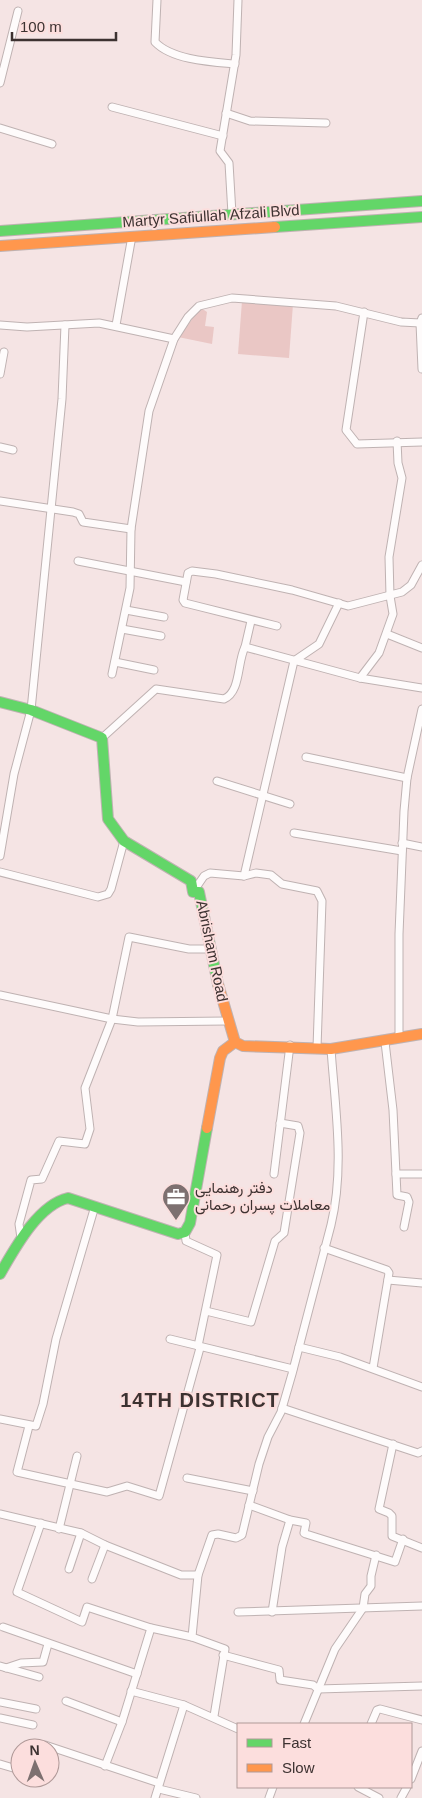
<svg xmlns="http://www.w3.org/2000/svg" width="422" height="1798" font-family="Helvetica,Vazirmatn,sans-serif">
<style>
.green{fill:#eac7c5}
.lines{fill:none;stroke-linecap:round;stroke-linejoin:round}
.street-casing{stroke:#bfb2b2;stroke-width:9}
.fast-casing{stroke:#bfb2b2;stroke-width:12}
.slow-casing{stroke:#bfb2b2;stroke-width:12}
.street{stroke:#fefbfb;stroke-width:7}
.fast{stroke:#63d668;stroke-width:10}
.slow{stroke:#ff974d;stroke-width:10}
.labels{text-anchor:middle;stroke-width:4;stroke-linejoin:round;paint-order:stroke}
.street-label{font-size:15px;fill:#3d3231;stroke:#fcdedd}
.poi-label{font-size:15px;fill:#3d3231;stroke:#fcdedd;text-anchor:start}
.district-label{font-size:20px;font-weight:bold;letter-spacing:1px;fill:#3d3231;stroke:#fcdedd}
</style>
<rect width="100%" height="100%" fill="#f5e4e4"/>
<g class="green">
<polygon points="242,301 293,304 289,358 238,354"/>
<polygon points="201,308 207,312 205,326 214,327 212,344 178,337"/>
</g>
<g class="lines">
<g class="street-casing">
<g id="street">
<path d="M 157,0 L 155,42 C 172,60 211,62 235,64"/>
<polyline points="0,83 18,11"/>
<polyline points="112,107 223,136"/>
<polyline points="226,113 250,121 326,123"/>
<polyline points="0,128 52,144"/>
<polyline points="232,214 229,163 220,151 236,55 238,0"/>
<polyline points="364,312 346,430 357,444 422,442"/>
<polyline points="422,318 420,323 422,369"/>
<polyline points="0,325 27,327 99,323 174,339"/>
<polyline points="116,325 132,236"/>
<polyline points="0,374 4,352"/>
<polyline points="0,447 13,450"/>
<polyline points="0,501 73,512 79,514 83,522 131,529"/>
<polyline points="78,561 186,582"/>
<polyline points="126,610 164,617"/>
<polyline points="277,626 185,603 183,600 188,573 192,571 216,574 292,590 348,606 402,592 411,585 422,565"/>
<polyline points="122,629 161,636"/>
<polyline points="387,634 422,648"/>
<polyline points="245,647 251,621"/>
<polyline points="115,662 154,670"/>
<polyline points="112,674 130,588 131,529 149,411 174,339 188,317 199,306 232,298 336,306 401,322 420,323"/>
<polyline points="360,678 379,653 393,614 390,596 389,557 402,478 398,463 397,441"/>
<path d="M 102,738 L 156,689 L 224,699 C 241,692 237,662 245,647 L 360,678 L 422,688"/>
<polyline points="306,757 407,778"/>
<polyline points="217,781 290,804"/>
<polyline points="294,833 402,851"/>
<polyline points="402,843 422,847"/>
<polyline points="0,856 14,774 31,710 62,399 65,325"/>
<polyline points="0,872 98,897 108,894 111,889 124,841"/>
<polyline points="244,876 294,661 319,644 339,603"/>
<polyline points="193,892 204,876 210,873 244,876 256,873 271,875 282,884 317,891 322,901 317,1048"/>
<polyline points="0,995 112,1019 138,1022 227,1021"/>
<polyline points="399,1038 399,934 404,811 407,778 422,709"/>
<polyline points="385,1042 393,1110 396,1174 422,1174"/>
<polyline points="274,1174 290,1045"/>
<polyline points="396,1174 397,1195 407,1197 409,1202 404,1227"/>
<polyline points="185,1232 186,1241 217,1255 198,1346"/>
<polyline points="21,1238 19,1224 31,1180 42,1179 59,1141 85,1144 90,1129 85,1088 112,1019 129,937 189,949 210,949"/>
<polyline points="324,1248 387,1270 389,1273 373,1368"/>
<polyline points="388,1280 422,1283"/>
<polyline points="206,1311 251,1322 275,1241 284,1233 300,1133 298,1126 280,1123"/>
<polyline points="170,1339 293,1369"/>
<polyline points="299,1347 340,1357 422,1387"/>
<polyline points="282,1408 418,1453 422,1451"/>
<polyline points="0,1419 36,1426 43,1404 56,1339 95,1206"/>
<polyline points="29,1426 17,1472 107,1492 127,1486 159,1496 200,1348"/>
<polyline points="393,1444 379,1509 389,1513 392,1516 392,1536 422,1548"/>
<polyline points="187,1478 253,1491"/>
<polyline points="249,1505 290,1520 306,1523 304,1533 306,1534 395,1562 403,1539"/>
<polyline points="0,1514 81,1533 105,1545 181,1575 198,1575"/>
<polyline points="41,1523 17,1592 82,1622 87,1607 151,1628 192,1637"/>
<polyline points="59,1529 77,1456"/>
<polyline points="69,1569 81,1533"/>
<polyline points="92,1579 105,1545"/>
<polyline points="238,1612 422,1606"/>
<polyline points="272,1612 282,1547 290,1520"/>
<polyline points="3,1627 137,1674"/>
<polyline points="223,1655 279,1670 280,1680 313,1685 318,1689 422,1686"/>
<polyline points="0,1666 39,1677"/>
<polyline points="6,1668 21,1663 43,1662 48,1644"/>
<polyline points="131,1691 184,1705 238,1729"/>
<polyline points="66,1701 122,1722"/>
<polyline points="0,1702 36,1709"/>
<path d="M 214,1716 L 225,1649 L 192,1637 L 198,1575 L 212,1535 L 218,1534 L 236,1538 L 242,1535 L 259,1464 L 268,1437 L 281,1412 L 292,1374 L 331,1225 C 345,1167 335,1107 331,1049"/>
<polyline points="0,1718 33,1725"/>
<polyline points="304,1724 335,1649 363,1608 365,1594 371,1586 371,1576 376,1555"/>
<polyline points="371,1724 377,1710 380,1709 422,1720"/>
<polyline points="45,1745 159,1783"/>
<polyline points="0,1764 20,1770"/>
<polyline points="105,1766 122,1722 151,1628"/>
<polyline points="411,1779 422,1751"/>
<polyline points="358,1787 379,1798"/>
<polyline points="159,1789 196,1798"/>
<polyline points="155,1798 184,1705"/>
<polyline points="269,1798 273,1787"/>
<polyline points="401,1798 407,1787"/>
</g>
</g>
<g class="fast-casing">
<g id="fast">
<polyline points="275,227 422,217"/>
<polyline points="0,231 422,201"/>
<polyline points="0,702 31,710 102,738 108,819 124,841 191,881 193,892 199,892 218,984"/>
<path d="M 0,1274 C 15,1248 38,1205 68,1198 L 178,1234 L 185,1232 L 190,1223 L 207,1128"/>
</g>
</g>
<g class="slow-casing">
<g id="slow">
<polyline points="0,246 275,227"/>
<polyline points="218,984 235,1042 243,1046 331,1049 422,1034"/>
<polyline points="207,1128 220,1058 223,1051 235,1042"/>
</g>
</g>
<use href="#street" class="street"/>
<use href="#fast" class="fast"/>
<use href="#slow" class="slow"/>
</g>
<defs>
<g id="office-pin" transform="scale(1.4375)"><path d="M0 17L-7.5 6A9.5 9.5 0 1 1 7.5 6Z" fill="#7d7070" stroke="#fcdedd"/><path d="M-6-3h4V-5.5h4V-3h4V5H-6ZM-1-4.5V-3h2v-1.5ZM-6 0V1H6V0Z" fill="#fff"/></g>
</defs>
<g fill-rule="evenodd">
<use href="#office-pin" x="176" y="1197"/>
</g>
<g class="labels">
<g class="street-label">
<text transform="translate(211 216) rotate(-4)" y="5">Martyr Safiullah Afzali Blvd</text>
<text transform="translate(212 951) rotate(78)" y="5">Abrisham Road</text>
</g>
<g class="poi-label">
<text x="195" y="1193">دفتر رهنمایی<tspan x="195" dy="17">معاملات پسران رحمانی</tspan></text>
</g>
<g class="district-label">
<text x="200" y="1407">14TH DISTRICT</text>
</g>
</g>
<rect x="237" y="1723" width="175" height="65" fill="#fcdedd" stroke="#b09998"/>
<rect x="247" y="1739" width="25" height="8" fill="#63d668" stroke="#b09998"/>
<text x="282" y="1748" font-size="15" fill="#3d3231">Fast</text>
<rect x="247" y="1764" width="25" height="8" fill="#ff974d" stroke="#b09998"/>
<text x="282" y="1773" font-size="15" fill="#3d3231">Slow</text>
<g transform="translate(35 1763) rotate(358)"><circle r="24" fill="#fcdedd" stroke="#b09998"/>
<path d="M0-4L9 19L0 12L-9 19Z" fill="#7d7070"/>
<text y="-8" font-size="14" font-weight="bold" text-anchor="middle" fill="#3d3231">N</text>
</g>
<path d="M12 32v8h104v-8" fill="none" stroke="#3d3231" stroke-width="2.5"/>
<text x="20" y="32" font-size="15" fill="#3d3231" stroke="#fcdedd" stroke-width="4" paint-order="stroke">100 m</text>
</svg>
